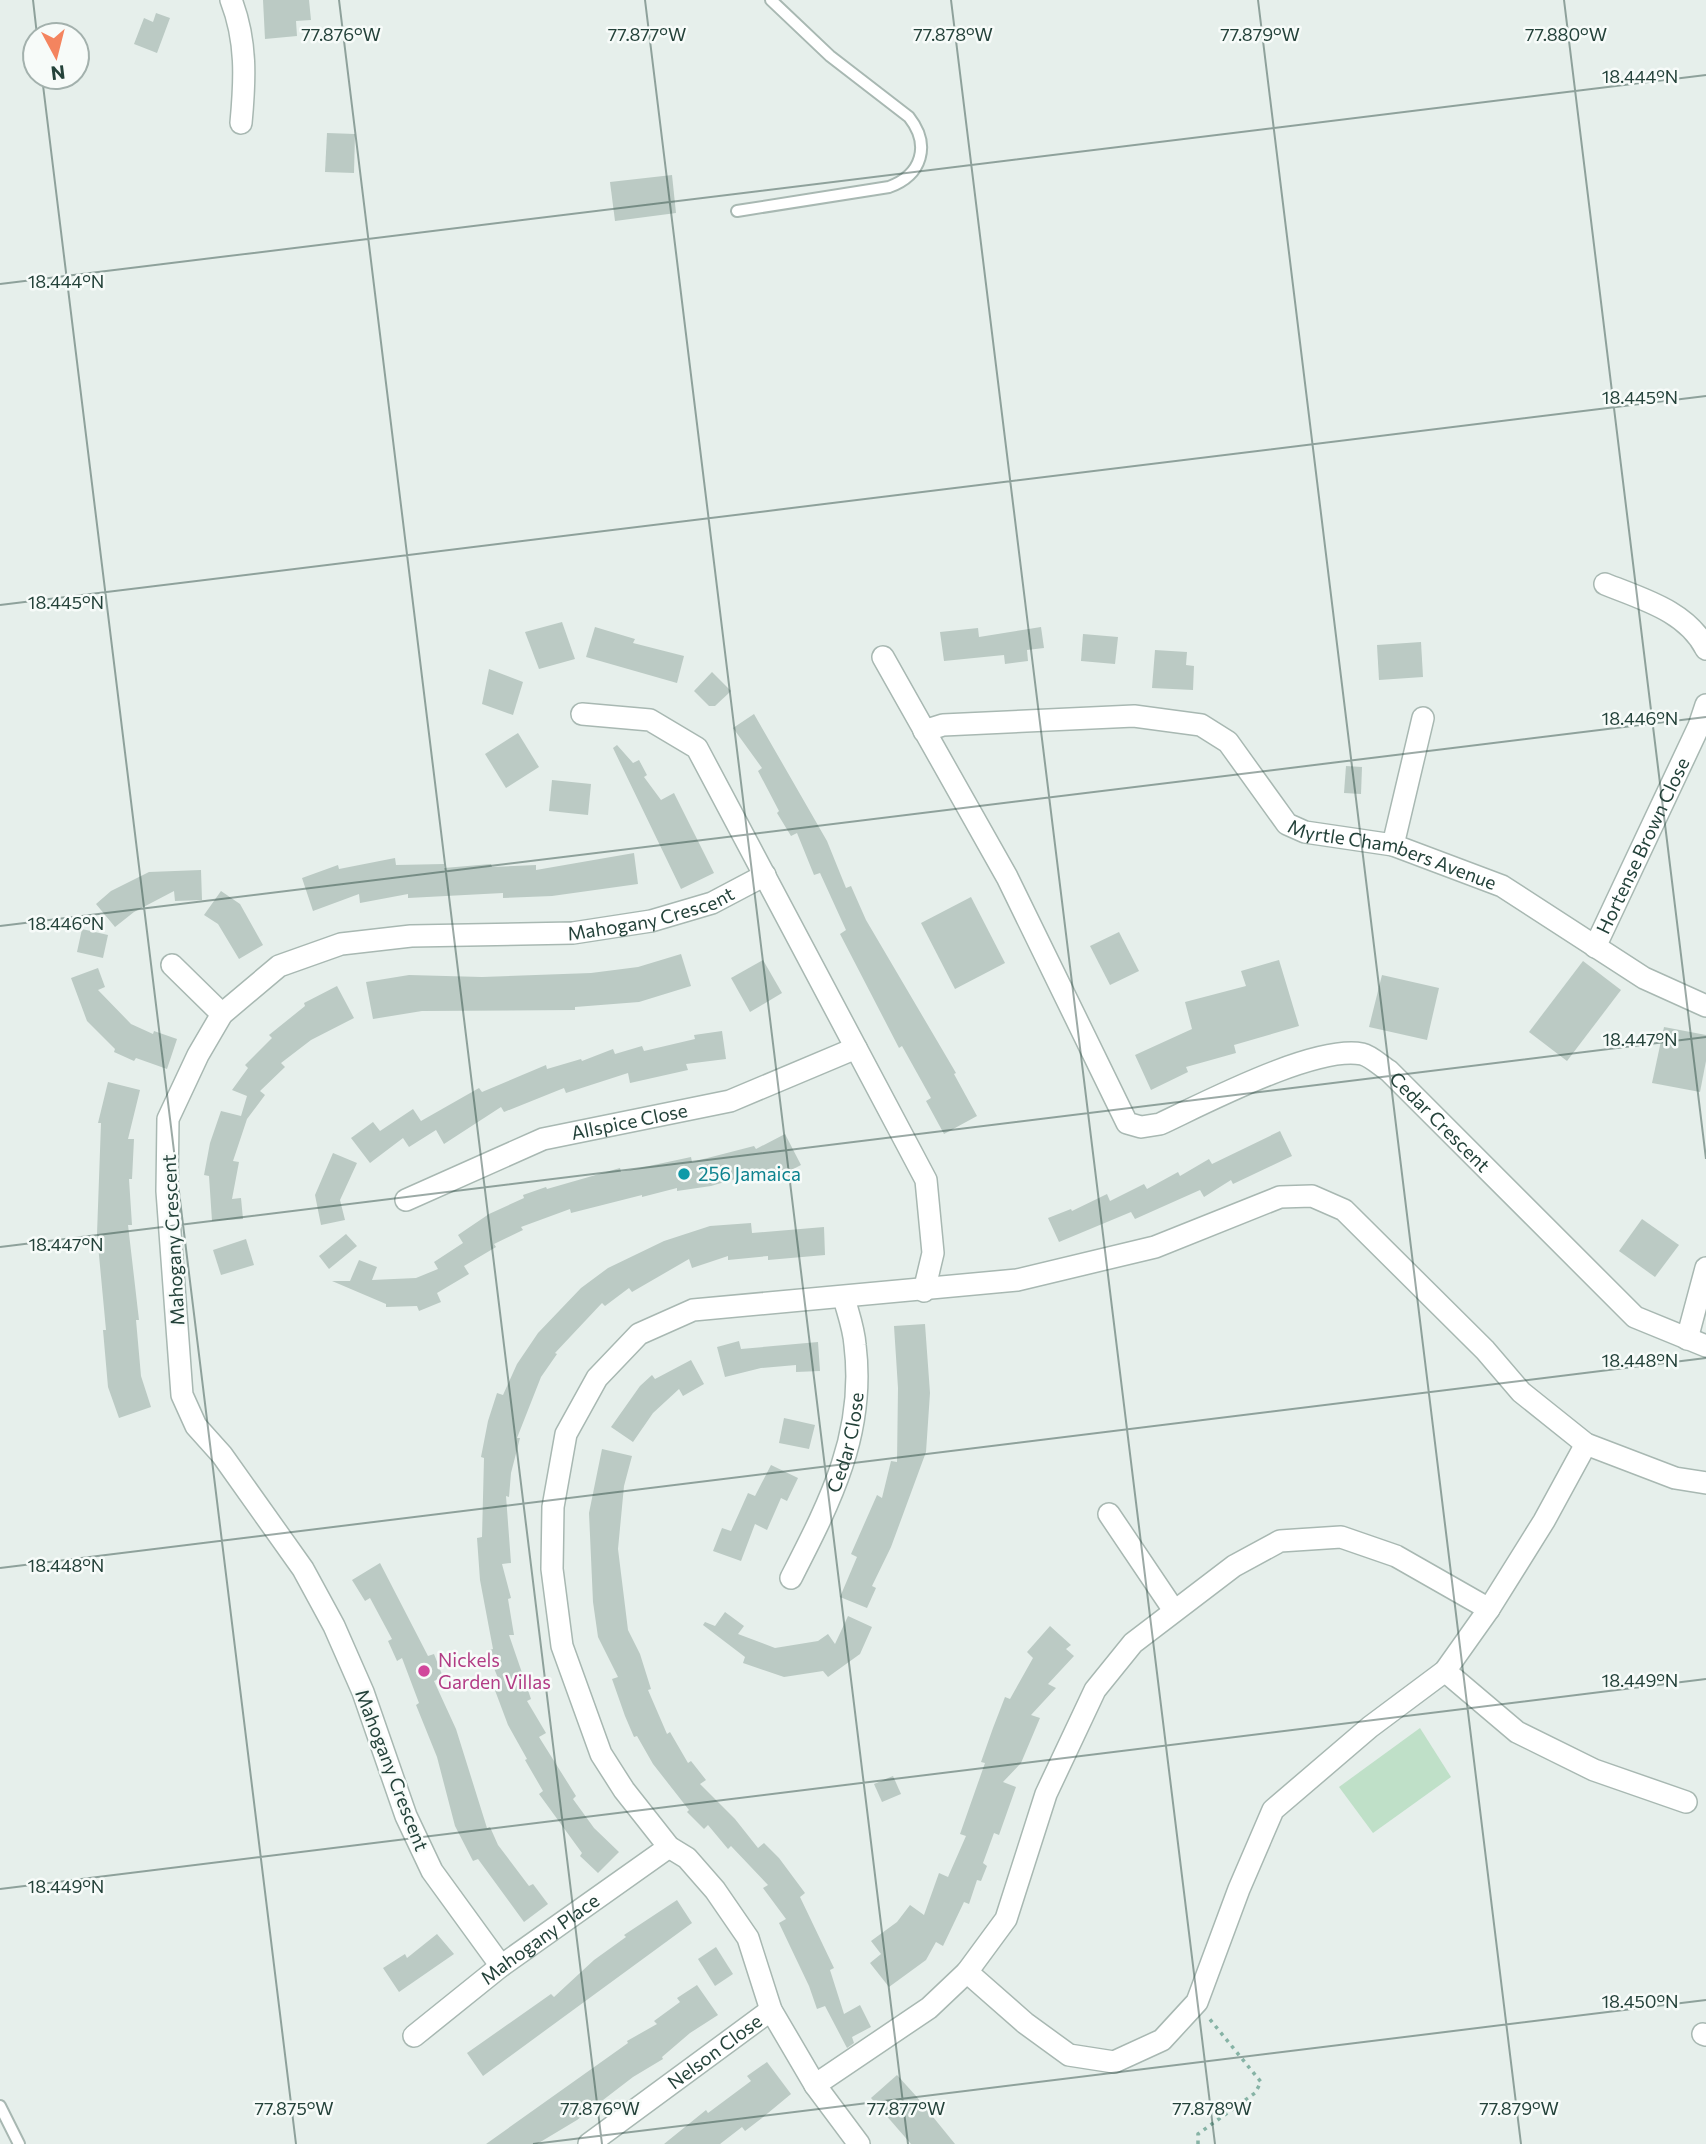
<svg xmlns="http://www.w3.org/2000/svg" width="1706" height="2144" font-family="Commissioner,sans-serif">
<style>
.green{fill:#bfe0c8}
.building{fill:#bbcac4}
.lines{fill:none;stroke-linecap:round;stroke-linejoin:round}
.service-casing{stroke:#a8b8b2;stroke-width:14}
.minor-casing{stroke:#a8b8b2;stroke-width:24}
.path{stroke:#86b3a5;stroke-width:3.5;stroke-dasharray:3.5 5;stroke-linecap:butt}
.service{stroke:#fff;stroke-width:10}
.minor{stroke:#fff;stroke-width:21}
.ticks{fill:none;stroke:#24423a;stroke-width:2;stroke-opacity:0.45}
.culture-dot{fill:#0f9aa8;stroke:#f7fbf9;stroke-width:2.5}
.hotel-dot{fill:#d1479c;stroke:#f7fbf9;stroke-width:2.5}
.labels{text-anchor:middle;stroke-width:5;stroke-linejoin:round;paint-order:stroke}
.street-label{font-size:19px;fill:#24423a;stroke:#f7fbf9}
.culture-label{font-size:19px;fill:#0d838f;stroke:#f7fbf9;text-anchor:start}
.hotel-label{font-size:19px;fill:#b23c85;stroke:#f7fbf9;text-anchor:start}
.ticks-label{font-size:18px;text-anchor:middle;fill:#24423a;stroke:#f7fbf9;stroke-width:5;stroke-linejoin:round;paint-order:stroke}
</style>
<rect width="100%" height="100%" fill="#e6efeb"/>
<polygon class="green" points="1420,1728 1451,1777 1373,1833 1339,1787"/>
<g class="building">
<polygon points="263,0 309,0 311,20 296,21 297,36 265,39"/>
<polygon points="156,13 170,18 157,53 134,44 144,18 153,22"/>
<polygon points="327,133 355,134 354,173 325,172"/>
<polygon points="672,175 676,213 615,221 610,182"/>
<polygon points="562,622 575,659 539,669 525,632"/>
<polygon points="595,627 635,639 633,643 684,656 677,683 586,657"/>
<polygon points="1041,627 1044,648 1027,650 1028,661 1005,664 1004,655 944,661 940,632 978,628 979,637"/>
<polygon points="1083,634 1118,637 1115,664 1081,661"/>
<polygon points="1421,642 1423,677 1379,680 1377,645"/>
<polygon points="1155,650 1187,652 1186,665 1194,666 1193,690 1152,688"/>
<polygon points="489,669 523,682 513,715 482,704"/>
<polygon points="712,672 731,691 715,706 709,706 694,691"/>
<polygon points="754,714 827,841 846,888 851,886 866,920 956,1073 954,1074 977,1116 944,1134 926,1101 931,1098 902,1046 899,1048 840,934 846,930 820,873 814,875 797,833 791,836 777,813 779,811 758,771 762,768 733,728"/>
<polygon points="518,733 539,767 506,788 485,754"/>
<polygon points="617,745 633,763 639,760 647,775 644,777 661,800 674,793 714,873 681,889 613,748"/>
<polygon points="1346,766 1362,767 1361,794 1344,793"/>
<polygon points="552,780 591,784 588,815 549,811"/>
<polygon points="634,853 638,884 552,896 503,898 503,893 408,898 408,894 360,903 359,894 313,911 302,878 338,865 339,869 395,858 396,865 444,864 444,868 491,864 492,867 536,865 536,870"/>
<polygon points="201,870 202,900 175,901 174,891 134,912 115,927 96,904 111,891 149,872"/>
<polygon points="221,891 240,904 263,945 239,959 218,924 204,915"/>
<polygon points="971,897 1005,963 955,989 921,923"/>
<polygon points="82,929 108,935 103,958 77,952"/>
<polygon points="1119,932 1139,971 1110,985 1090,946"/>
<polygon points="681,954 691,986 639,1002 575,1007 575,1010 422,1011 373,1019 366,982 409,975 482,977 591,973 638,967"/>
<polygon points="763,960 782,993 750,1012 731,978"/>
<polygon points="1279,960 1299,1026 1234,1045 1236,1053 1186,1067 1188,1072 1151,1090 1135,1055 1192,1029 1185,1002 1246,986 1241,971"/>
<polygon points="1583,961 1621,990 1567,1061 1529,1032"/>
<polygon points="98,968 105,987 98,990 131,1024 153,1034 154,1031 177,1039 167,1069 136,1058 134,1061 114,1052 115,1049 87,1021 71,978"/>
<polygon points="1382,975 1439,988 1427,1040 1369,1027"/>
<polygon points="337,986 354,1018 311,1040 281,1063 285,1067 260,1091 265,1095 247,1119 233,1161 239,1162 232,1199 241,1198 243,1219 212,1221 209,1176 204,1175 210,1143 221,1111 241,1116 247,1096 232,1090 248,1068 245,1065 272,1038 269,1035 305,1006 304,1003"/>
<polygon points="1664,1027 1706,1035 1706,1061 1700,1092 1652,1083"/>
<polygon points="722,1031 726,1059 686,1064 688,1070 630,1083 628,1073 566,1093 564,1088 504,1112 501,1107 444,1144 436,1130 409,1147 403,1138 370,1163 351,1138 373,1122 380,1131 413,1109 421,1121 479,1088 482,1092 546,1065 547,1069 581,1059 582,1061 613,1049 615,1054 642,1046 644,1051 695,1039 694,1035"/>
<polygon points="108,1082 140,1090 128,1139 134,1139 132,1179 129,1179 132,1225 128,1225 139,1320 136,1320 141,1376 151,1407 119,1418 108,1387 103,1330 106,1330 97,1234 101,1123 98,1123"/>
<polygon points="1280,1131 1292,1156 1233,1184 1231,1180 1204,1197 1200,1190 1135,1219 1131,1212 1059,1242 1048,1218 1071,1209 1072,1211 1107,1194 1110,1201 1144,1184 1147,1189 1178,1172 1180,1176 1209,1159 1212,1164"/>
<polygon points="785,1134 801,1165 780,1176 777,1171 744,1182 742,1177 711,1186 677,1191 677,1188 642,1197 642,1195 571,1213 570,1209 521,1227 523,1230 494,1244 496,1247 464,1266 469,1274 437,1293 441,1302 419,1311 417,1306 386,1307 386,1304 332,1281 350,1281 359,1260 377,1267 372,1280 416,1278 438,1269 434,1262 463,1243 458,1235 489,1214 524,1198 523,1195 546,1187 547,1189 620,1168 621,1172 691,1157 692,1162 754,1146 756,1149"/>
<polygon points="333,1153 357,1163 340,1200 345,1220 321,1225 315,1195"/>
<polygon points="1642,1219 1679,1245 1655,1277 1619,1251"/>
<polygon points="751,1223 752,1233 824,1227 825,1255 768,1260 768,1256 728,1260 728,1256 692,1268 689,1259 632,1292 629,1288 605,1306 602,1303 555,1353 557,1354 541,1377 517,1438 520,1438 511,1473 509,1497 506,1496 511,1563 502,1564 511,1598 508,1599 514,1635 509,1635 531,1699 527,1701 546,1733 539,1737 576,1796 573,1799 594,1828 619,1852 598,1873 580,1856 582,1853 539,1794 543,1791 525,1760 527,1759 508,1725 493,1685 500,1683 487,1651 493,1649 480,1580 477,1538 482,1537 484,1458 481,1457 488,1421 497,1393 503,1395 517,1364 538,1333 581,1288 608,1268 664,1241 710,1226"/>
<polygon points="346,1234 357,1246 329,1269 319,1256"/>
<polygon points="246,1239 254,1265 221,1275 213,1250"/>
<polygon points="925,1324 930,1393 926,1452 891,1547 872,1586 876,1588 867,1608 840,1597 857,1557 851,1554 877,1495 882,1498 891,1461 897,1462 898,1388 894,1326"/>
<polygon points="739,1341 741,1349 818,1342 820,1371 796,1372 796,1365 761,1368 725,1377 717,1347"/>
<polygon points="691,1360 704,1384 683,1396 679,1389 653,1413 633,1442 611,1427 640,1386 652,1375 655,1379"/>
<polygon points="784,1418 815,1425 809,1449 779,1443"/>
<polygon points="602,1449 632,1456 624,1486 618,1549 628,1630 640,1654 651,1689 648,1690 667,1734 670,1732 688,1763 691,1761 706,1780 700,1784 735,1819 758,1848 764,1843 779,1858 805,1893 800,1897 834,1968 830,1970 844,2014 860,2005 871,2027 852,2037 854,2043 847,2048 825,2006 817,2009 809,1986 779,1923 786,1919 763,1888 768,1885 731,1846 728,1849 708,1825 704,1829 687,1812 689,1810 653,1764 637,1736 634,1737 625,1716 612,1679 618,1677 598,1637 593,1602 589,1513"/>
<polygon points="771,1465 798,1478 787,1501 781,1498 767,1530 755,1524 741,1561 713,1551 722,1528 731,1531 748,1493 755,1496"/>
<polygon points="380,1563 428,1656 434,1654 443,1677 434,1681 456,1729 487,1828 490,1827 498,1845 529,1886 533,1884 548,1904 524,1922 478,1859 473,1861 455,1826 437,1757 416,1705 419,1703 402,1658 397,1661 388,1641 392,1639 370,1598 365,1601 352,1580"/>
<polygon points="725,1612 744,1626 738,1634 775,1648 818,1641 828,1634 835,1644 848,1616 872,1627 860,1654 828,1677 823,1671 784,1677 743,1663 745,1657 703,1625 705,1622 715,1626"/>
<polygon points="1050,1626 1071,1645 1066,1649 1074,1656 1048,1684 1056,1688 1031,1715 1040,1718 1021,1763 1003,1782 1016,1787 999,1835 994,1833 983,1863 987,1866 981,1881 977,1880 969,1904 964,1902 943,1946 936,1942 926,1960 889,1987 870,1963 881,1954 871,1941 897,1922 910,1905 924,1915 939,1873 948,1877 966,1836 960,1834 985,1763 981,1762 993,1728 1005,1697 1010,1699 1033,1658 1027,1652"/>
<polygon points="893,1776 901,1794 882,1802 874,1784"/>
<polygon points="677,1900 692,1923 483,2076 467,2053 551,1994 554,1997 594,1960 626,1937 624,1935"/>
<polygon points="437,1934 454,1954 399,1992 383,1968 405,1954 407,1958"/>
<polygon points="716,1947 733,1974 715,1986 698,1959"/>
<polygon points="697,1985 718,2015 690,2033 662,2057 663,2059 633,2077 577,2120 537,2144 486,2144 628,2043 627,2041 657,2024 654,2021 680,2002 677,1998"/>
<polygon points="767,2062 791,2094 762,2118 745,2131 742,2127 720,2144 664,2144 706,2110 708,2113 751,2081 747,2076"/>
<polygon points="897,2075 916,2096 955,2144 911,2144 871,2098"/>
</g>
<g class="lines">
<g class="service-casing">
<g id="service">
<path d="M 737,211 L 889,187 C 922,175 931,145 909,117 L 830,56 L 771,0"/>
<polyline points="0,2106 19,2144"/>
</g>
</g>
<g class="minor-casing">
<g id="minor">
<path d="M 231,0 C 247,41 245,80 241,123"/>
<path d="M 1605,584 C 1642,599 1687,611 1706,649"/>
<path id="s1" d="M 883,657 L 1007,877 L 1127,1123 L 1141,1127 L 1160,1124 C 1205,1103 1315,1045 1362,1054 C 1371,1056 1381,1066 1389,1071 L 1635,1317 L 1706,1346"/>
<polyline points="582,714 650,720 697,748 926,1180 933,1253 924,1291"/>
<path id="s2" d="M 924,731 L 943,725 L 1134,716 L 1201,725 L 1228,742 L 1287,824 L 1305,832 L 1393,845 L 1502,886 L 1644,978 L 1706,1006"/>
<polyline points="1393,845 1423,718"/>
<path id="s3" d="M 1595,947 L 1699,726 L 1706,705"/>
<polyline points="172,965 222,1014"/>
<path id="s4" d="M 406,1200 L 543,1139 L 730,1101 L 856,1048"/>
<polyline points="1687,1339 1706,1268"/>
<polyline points="1109,1514 1173,1609"/>
<path id="s5" d="M 791,1578 C 830,1502 866,1433 855,1345 C 854,1329 848,1313 844,1298"/>
<polyline points="1445,1671 1517,1732 1594,1770 1686,1802"/>
<path id="s6" d="M 501,1966 L 432,1871 L 406,1816 L 363,1692 L 334,1626 L 303,1569 L 222,1455 L 196,1426 L 182,1395 L 167,1191 L 168,1119 L 198,1055 L 222,1014 L 279,966 L 341,944 L 411,936 L 573,933 L 651,921 L 712,903 L 765,875"/>
<polyline points="967,1972 1025,2023 1069,2055 1114,2062 1162,2040 1197,2002 1239,1889 1273,1810 1370,1727 1445,1671 1489,1609 1544,1521 1586,1444"/>
<polyline points="1703,2034 1706,2035"/>
<path id="s7" d="M 414,2036 L 501,1966 L 669,1847"/>
<polyline points="815,2085 929,2008 967,1972 1006,1919 1046,1794 1095,1690 1133,1643 1234,1566 1280,1541 1341,1537 1396,1556 1489,1609"/>
<path id="s8" d="M 589,2144 L 771,2010"/>
<polyline points="859,2144 815,2085 771,2010 748,1938 715,1890 687,1858 669,1847 624,1790 601,1754 562,1646 552,1569 553,1507 566,1434 597,1378 639,1334 693,1310 1017,1280 1155,1247 1280,1197 1312,1196 1344,1210 1485,1350 1521,1392 1586,1444 1675,1478 1706,1483"/>
</g>
</g>
<polyline class="path" points="1198,2144 1198,2134 1255,2093 1261,2082 1208,2017"/>
<use href="#service" class="service"/>
<use href="#minor" class="minor"/>
</g>
<path class="ticks" d="M 33,0 L 37,35M 339,0 L 602,2144M 645,0 L 908,2144M 951,0 L 1215,2144M 1258,0 L 1521,2144M 1564,0 L 1706,1159M 42,77 L 296,2144M 0,284 L 1706,75M 0,605 L 1706,396M 0,926 L 1706,717M 0,1247 L 1706,1037M 0,1568 L 1706,1358M 0,1889 L 1706,1679M 533,2144 L 1706,2000"/>
<circle class="culture-dot" cx="684" cy="1174" r="7"/>
<circle class="hotel-dot" cx="424" cy="1671" r="7"/>
<g class="labels">
<g class="street-label">
<text dy="7" stroke="none"><textPath href="#s3" startOffset="112">Hortense Brown Close</textPath></text>
<text dy="7" stroke="none"><textPath href="#s2" startOffset="522">Myrtle Chambers Avenue</textPath></text>
<text dy="7" stroke="none"><textPath href="#s6" startOffset="1507">Mahogany Crescent</textPath></text>
<text dy="7" stroke="none"><textPath href="#s4" startOffset="238">Allspice Close</textPath></text>
<text dy="7" stroke="none"><textPath href="#s1" startOffset="880">Cedar Crescent</textPath></text>
<text transform="translate(173 1240) rotate(-93)" y="7">Mahogany Crescent</text>
<text dy="7" stroke="none"><textPath href="#s5" startOffset="147">Cedar Close</textPath></text>
<text transform="translate(392 1770) rotate(69)" y="7">Mahogany Crescent</text>
<text dy="7" stroke="none"><textPath href="#s7" startOffset="159">Mahogany Place</textPath></text>
<text dy="7" stroke="none"><textPath href="#s8" startOffset="156">Nelson Close</textPath></text>
</g>
<g class="culture-label">
<text x="698" y="1181">256 Jamaica</text>
</g>
<g class="hotel-label">
<text x="438" y="1667">Nickels<tspan x="438" dy="22">Garden Villas</tspan></text>
</g>
</g>
<g class="ticks-label">
<text x="341" y="41">77.876°W</text>
<text x="647" y="41">77.877°W</text>
<text x="953" y="41">77.878°W</text>
<text x="1260" y="41">77.879°W</text>
<text x="1566" y="41">77.880°W</text>
<text x="1640" y="83">18.444°N</text>
<text x="66" y="288">18.444°N</text>
<text x="1640" y="404">18.445°N</text>
<text x="66" y="609">18.445°N</text>
<text x="1640" y="725">18.446°N</text>
<text x="66" y="930">18.446°N</text>
<text x="1640" y="1046">18.447°N</text>
<text x="66" y="1251">18.447°N</text>
<text x="1640" y="1367">18.448°N</text>
<text x="66" y="1572">18.448°N</text>
<text x="1640" y="1687">18.449°N</text>
<text x="66" y="1893">18.449°N</text>
<text x="1640" y="2008">18.450°N</text>
<text x="294" y="2115">77.875°W</text>
<text x="600" y="2115">77.876°W</text>
<text x="906" y="2115">77.877°W</text>
<text x="1212" y="2115">77.878°W</text>
<text x="1519" y="2115">77.879°W</text>
</g>
<g transform="translate(56 56) rotate(173)"><circle r="33" fill="#f7fbf9" stroke="#a3b1ad" stroke-width="2"/>
<path d="M0-5L12 26L0 18L-12 26Z" fill="#f4845f"/>
<text y="-10" font-size="19" font-weight="bold" text-anchor="middle" fill="#24423a">N</text>
</g>
</svg>
